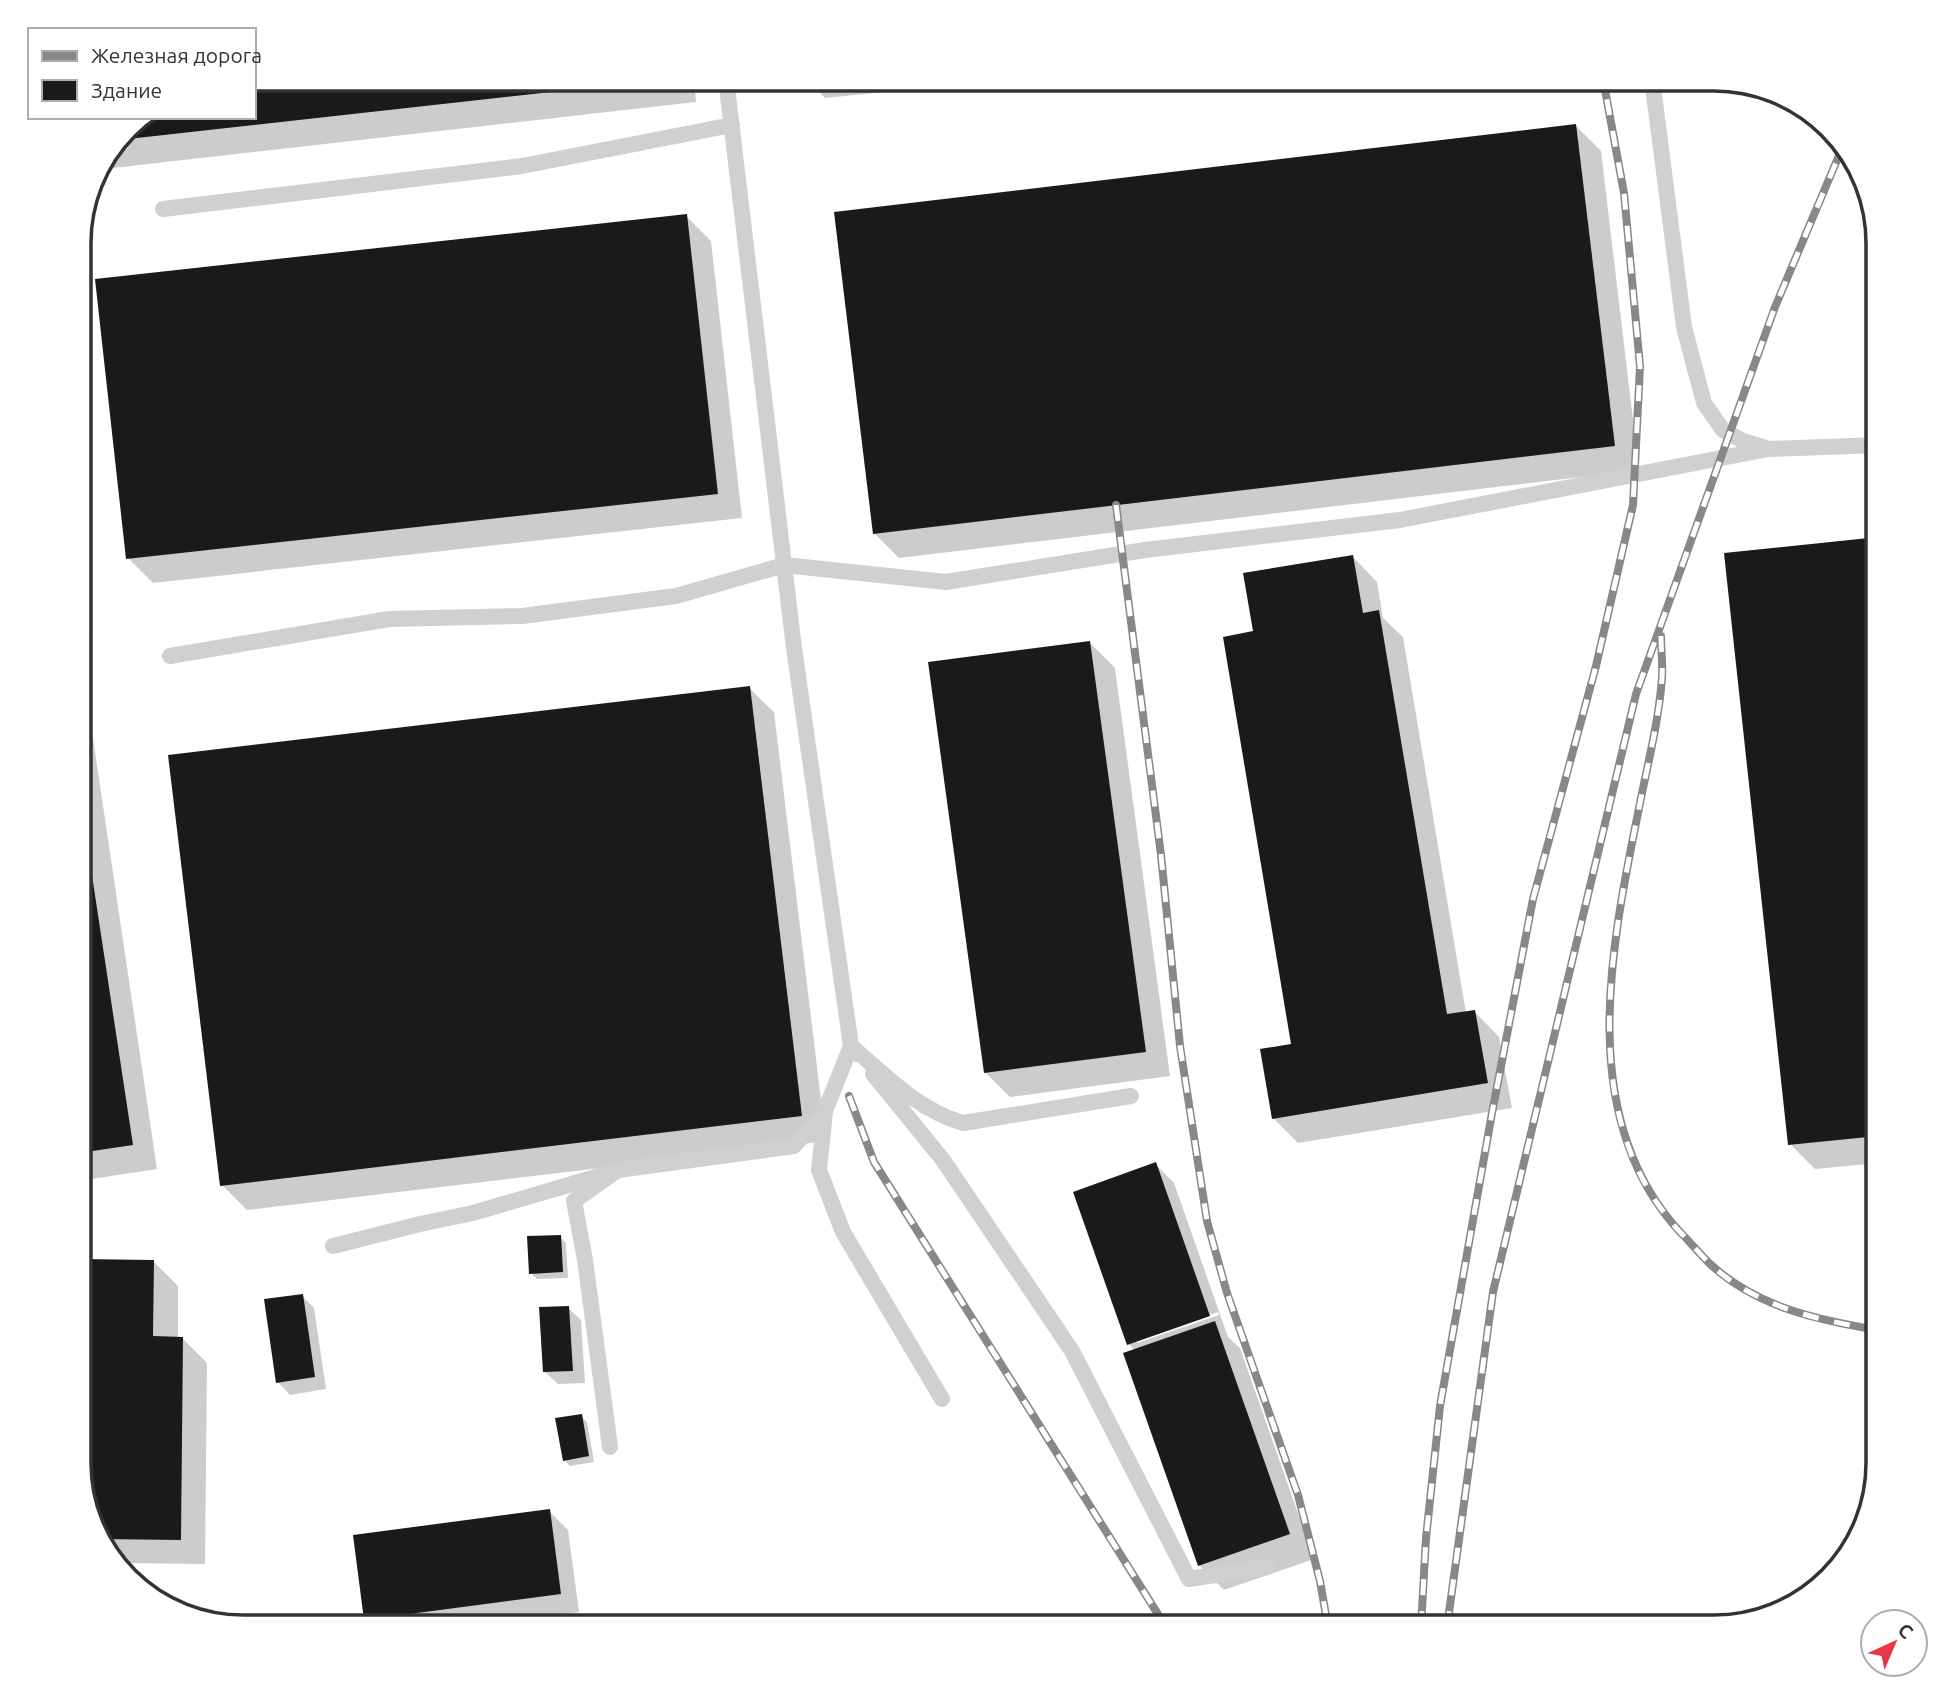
<svg xmlns="http://www.w3.org/2000/svg" width="1957" height="1706" font-family="Ubuntu,sans-serif">
<style>
.shadow{fill:#0003;fill-rule:evenodd}
.building{fill:#1a1a1a}
.lines{fill:none;stroke-linecap:round;stroke-linejoin:round}
.service{stroke:#d0d0d0;stroke-width:16}
.rail-casing{stroke:#888;stroke-width:8}
.rail{stroke:#fff;stroke-width:5;stroke-dasharray:16;stroke-linecap:butt}
.rim{fill:none;stroke:#333;stroke-width:3.5}
</style>
<rect width="100%" height="100%" fill="#fff"/>
<g class="shadow">
<polygon points="254,79 694,79 696,102 113,168 104,159 139,117 254,117"/>
<polygon points="806,79 1015,79 825,98"/>
<polygon points="1576,126 1601,151 1639,470 899,558 874,533"/>
<polygon points="686,216 711,241 742,518 153,583 128,558"/>
<polygon points="1878,539 1878,1163 1815,1169 1790,1144 1726,555"/>
<polygon points="1353,557 1377,582 1383,618 1403,637 1466,1013 1475,1012 1499,1037 1512,1108 1298,1143 1273,1118 1293,1045 1255,633"/>
<polygon points="1090,643 1115,668 1170,1076 1010,1097 985,1072"/>
<polygon points="79,644 157,1169 79,1181"/>
<polygon points="749,688 774,712 826,1141 247,1210 222,1185"/>
<path d="M 1155,1164 L 1174,1183 L 1228,1337 L 1240,1348 L 1314,1559 L 1224,1590 L 1199,1565 L 1136,1351 L 1129,1344 ZM 1218,1312 L 1219,1315 L 1137,1343 L 1137,1340 Z"/>
<polygon points="560,1237 566,1243 568,1278 537,1279 531,1273"/>
<polygon points="154,1262 178,1286 178,1338 182,1338 207,1363 205,1564 116,1563 91,1526"/>
<polygon points="302,1296 314,1308 326,1389 290,1395 278,1382"/>
<polygon points="568,1308 581,1320 585,1383 558,1384 545,1372"/>
<polygon points="581,1416 587,1422 594,1462 570,1466 564,1460"/>
<polygon points="549,1511 568,1530 579,1612 464,1627 374,1627 365,1619"/>
</g>
<g class="building">
<polygon points="254,79 650,79 650,81 119,140 139,117 254,117"/>
<polygon points="1576,124 1615,446 873,534 834,212"/>
<polygon points="687,214 718,494 126,559 95,279"/>
<polygon points="1878,537 1878,1136 1788,1145 1724,553"/>
<polygon points="1353,555 1363,613 1379,610 1447,1014 1475,1010 1488,1083 1272,1119 1260,1049 1291,1044 1223,637 1253,631 1243,573"/>
<polygon points="1090,641 1146,1052 984,1073 928,662"/>
<polygon points="750,686 802,1116 220,1186 168,755"/>
<polygon points="79,790 133,1145 79,1153"/>
<polygon points="1156,1162 1210,1316 1127,1345 1073,1192"/>
<polygon points="1871,1184 1878,1184 1878,1227 1876,1228"/>
<polygon points="561,1235 563,1272 529,1274 527,1236"/>
<polygon points="79,1259 154,1260 153,1336 183,1337 181,1540 100,1539 91,1526 79,1473"/>
<polygon points="303,1294 315,1377 276,1383 264,1299"/>
<polygon points="569,1306 573,1371 543,1372 539,1307"/>
<polygon points="1215,1321 1290,1534 1198,1566 1123,1353"/>
<polygon points="582,1414 589,1456 563,1461 555,1418"/>
<polygon points="550,1509 561,1594 364,1620 353,1535"/>
</g>
<g class="lines">
<g class="service">
<path d="M 726,79 L 794,648 L 851,1046 C 886,1076 918,1110 963,1123 L 1131,1096"/>
<polyline points="1652,79 1684,327 1704,403 1723,430 1743,441 1766,448"/>
<polyline points="163,209 522,166 732,125"/>
<polyline points="170,656 389,619 522,616 676,596 784,565 946,582 1145,550 1400,520 1768,449 1878,445"/>
<polyline points="857,1054 851,1046 825,1111 819,1170 843,1232 942,1399"/>
<polyline points="873,1074 943,1160 1072,1351 1189,1579 1267,1567"/>
<polyline points="333,1246 420,1224 473,1213 606,1174"/>
<polyline points="610,1447 585,1260 574,1201 618,1170 794,1146 825,1111"/>
</g>
<g class="rail-casing">
<g id="rail">
<polyline points="1116,505 1161,855 1180,1046 1207,1221 1227,1293 1298,1495 1320,1581 1328,1627"/>
<path d="M 1661,636 C 1661,650 1663,664 1662,678 C 1659,718 1649,759 1641,798 C 1613,938 1572,1115 1680,1232 C 1690,1242 1699,1253 1709,1263 C 1756,1307 1817,1320 1878,1330"/>
<polyline points="849,1096 874,1162 1166,1627"/>
<polyline points="1421,1627 1426,1538 1440,1406 1492,1113 1533,899 1596,666 1633,505 1640,366 1624,193 1603,79"/>
<polyline points="1447,1627 1493,1292 1636,694 1775,307 1843,146"/>
</g>
</g>
<use href="#rail" class="rail"/>
</g>
<path d="M0 0H1957V1706H0ZM243 91H1714A152 152 0 0 1 1866 243V1463A152 152 0 0 1 1714 1615H243A152 152 0 0 1 91 1463V243A152 152 0 0 1 243 91Z" fill="#fff" fill-rule="evenodd"/>
<path class="rim" d="M243 91H1714A152 152 0 0 1 1866 243V1463A152 152 0 0 1 1714 1615H243A152 152 0 0 1 91 1463V243A152 152 0 0 1 243 91Z"/>
<rect x="28" y="28" width="228" height="91" fill="#ffffff" stroke="#adadad" stroke-width="2"/>
<rect x="42" y="51" width="35" height="10" fill="#888888" stroke="#adadad" stroke-width="2"/>
<text x="91" y="63" font-size="21" fill="#333333">Железная дорога</text>
<rect x="42" y="80" width="35" height="21" fill="#1a1a1a" stroke="#adadad" stroke-width="2"/>
<text x="91" y="98" font-size="21" fill="#333333">Здание</text>
<g transform="translate(1894 1643) rotate(44)"><circle r="33" fill="#ffffff" stroke="#adadad" stroke-width="2"/>
<path d="M0-5L12 26L0 18L-12 26Z" fill="#e63946"/>
<text y="-10" font-size="19" font-weight="bold" text-anchor="middle" fill="#333333">С</text>
</g>
</svg>
